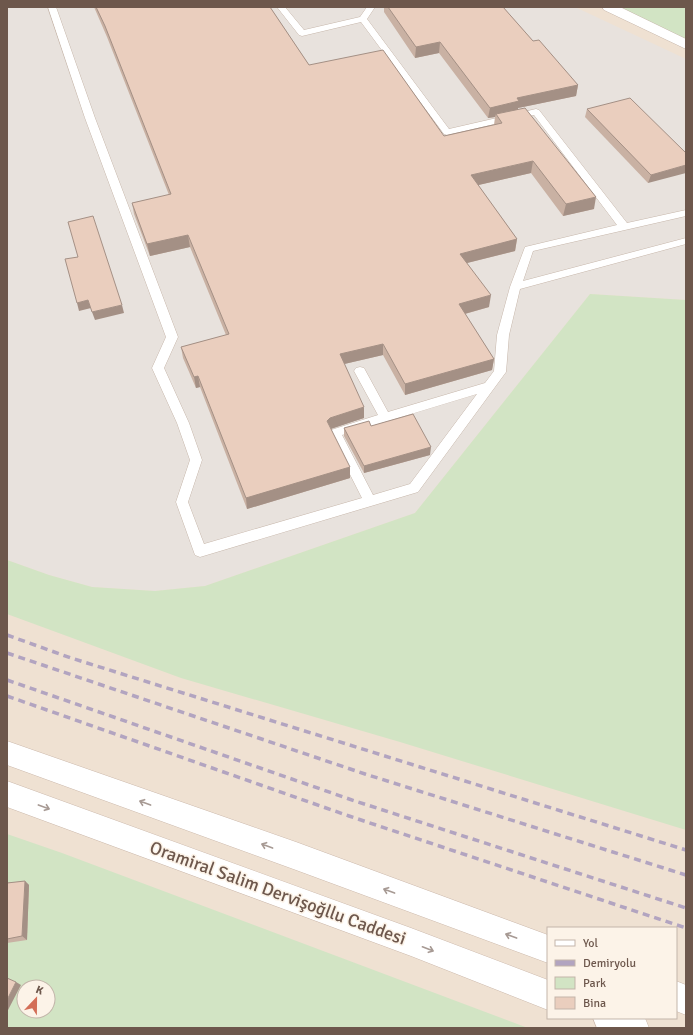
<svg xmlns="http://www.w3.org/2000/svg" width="693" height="1035" font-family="Signika,sans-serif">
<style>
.residential{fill:#efe1d2;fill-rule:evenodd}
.industrial{fill:#e8e2dd}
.green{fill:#d2e4c4;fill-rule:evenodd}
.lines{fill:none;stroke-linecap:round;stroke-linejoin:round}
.lane-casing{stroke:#c7b7ab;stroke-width:1}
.street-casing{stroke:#c7b7ab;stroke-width:1}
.secondary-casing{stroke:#ccb9ac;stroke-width:1}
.lane{fill:#fff;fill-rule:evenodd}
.street{fill:#fff;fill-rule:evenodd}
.secondary{fill:#fff;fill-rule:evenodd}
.rail{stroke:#b2a4c0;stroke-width:3.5;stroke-dasharray:7 5;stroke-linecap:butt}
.wall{fill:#c9b1a3}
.shaded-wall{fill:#a49085}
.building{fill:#eacebe;stroke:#a49085}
.oneway{stroke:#a79a94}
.labels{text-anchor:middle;stroke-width:3;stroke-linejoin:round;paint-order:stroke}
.near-street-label{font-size:18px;fill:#6d574c;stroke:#fcf3e8}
</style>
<rect width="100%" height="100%" fill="#f8efe3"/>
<path class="residential" d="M 7,7 L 686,7 L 686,1028 L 7,1028 ZM 548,928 L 676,928 L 676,1018 L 548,1018 ZM 24,987 L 48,987 L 48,1011 L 24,1011 Z"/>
<polygon class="industrial" points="7,7 575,7 686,59 686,300 590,294 415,513 205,586 155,591 92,587 49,575 7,560"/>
<g class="green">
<polygon points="618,7 686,7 686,41"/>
<polygon points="590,294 686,300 686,830 400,742 181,678 7,614 7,560 49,575 92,587 155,591 205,586 415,513"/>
<path d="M 7,834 L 62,853 L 528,1028 L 7,1028 ZM 24,987 L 48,987 L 48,1011 L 24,1011 Z"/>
</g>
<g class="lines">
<g class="lane-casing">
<path id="lane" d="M 48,7 L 56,7 L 95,118 L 178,337 L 164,368 L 189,423 L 202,460 L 188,502 L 204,544 L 362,498 L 329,433 L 331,430 L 378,415 L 354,371 L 356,368 L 360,367 L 364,368 L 388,412 L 485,383 L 494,371 L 497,335 L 510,287 L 525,247 L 617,225 L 534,115 L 447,135 L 444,134 L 361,22 L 302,36 L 299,35 L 277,7 L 285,7 L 304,30 L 360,17 L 367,7 L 375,7 L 367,19 L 449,129 L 536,109 L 539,110 L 627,223 L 686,210 L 686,216 L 533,251 L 523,281 L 686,238 L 686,244 L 520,289 L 509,335 L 506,372 L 418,492 L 200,557 L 195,555 L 176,502 L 190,460 L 177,423 L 152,368 L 166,337 L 85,118 ZM 477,394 L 410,484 L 373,495 L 342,435 Z"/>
</g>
<g class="street-casing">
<polygon id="street" points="602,7 620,7 686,39 686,49 604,10"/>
</g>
<g class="secondary-casing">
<g id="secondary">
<polygon points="7,741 296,842 548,935 548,963 296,870 7,765"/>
<polygon points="7,781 411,928 548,980 548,1010 411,956 7,807"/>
<polygon points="676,981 686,985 686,1015 676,1011"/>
<polygon points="593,1018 645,1018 649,1028 597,1028"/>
</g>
</g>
<use href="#lane" class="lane"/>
<use href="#street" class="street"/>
<use href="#secondary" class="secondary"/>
<g class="rail">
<polyline points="7,635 71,658 686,850"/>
<polyline points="7,653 365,774 686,875"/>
<polyline points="7,680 355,801 686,908"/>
<polyline points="7,696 349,816 686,928"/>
</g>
</g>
<g class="wall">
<polygon points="94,7 270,7 309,65 444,136 494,125 495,117 488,118 439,53 415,58 384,12 384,7 503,7 533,41 578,85 576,96 518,108 518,109 594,209 563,216 531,173 478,185 517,239 515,251 467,263 489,307 465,314 494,359 492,370 405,395 383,355 344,364 364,418 331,428 350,478 247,509 200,387 196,388 183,358 181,347 226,335 190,247 150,256 134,214 132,203 169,195 107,37"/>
<polygon points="587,109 686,153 648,183 585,117"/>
<polygon points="371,426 430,455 364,473 344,436 344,428"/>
<polygon points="25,881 29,885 27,940 7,943 7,883"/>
</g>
<g class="shaded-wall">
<polygon points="440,42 439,53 415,58 416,47"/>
<polygon points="578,85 576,96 518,108 518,112 496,114 495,117 488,118 490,108 517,98"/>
<polygon points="533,161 531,173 470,187 471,175"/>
<polygon points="686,165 686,173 648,183 651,175"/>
<polygon points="596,197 594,209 563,216 566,204"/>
<polygon points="188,235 190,247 150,256 147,244"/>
<polygon points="517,239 515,251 459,265 460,254"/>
<polygon points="491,295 489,307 457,316 459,304"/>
<polygon points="88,300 91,308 79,311 77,303"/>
<polygon points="122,305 124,313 95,320 92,312"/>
<polygon points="383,344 383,355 340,365 340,354"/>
<polygon points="494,359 492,370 405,395 405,384"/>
<polygon points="198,376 200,387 196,388 194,377"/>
<polygon points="364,407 364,418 331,429 327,421 330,418"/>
<polygon points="431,447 430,455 364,473 364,466"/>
<polygon points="350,467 350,478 247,509 246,498"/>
<polygon points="25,881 29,885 27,940 22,936"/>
<polygon points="16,982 21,985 7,1012 7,1000"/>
</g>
<g class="building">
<polygon points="96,7 270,7 309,65 383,50 444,136 502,123 496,114 525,108 596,197 566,204 533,161 471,175 517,239 460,254 491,295 459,304 494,359 405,384 383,344 340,354 364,407 330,418 327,421 350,467 246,498 198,376 194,377 181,347 229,334 188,235 147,244 132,203 171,194 105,26"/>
<polygon points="388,7 503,7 533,41 539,40 578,85 517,98 519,101 490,108 440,42 416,47"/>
<polygon points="630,98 686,153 686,165 651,175 587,109"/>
<polygon points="93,216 122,305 92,312 88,300 77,303 65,259 78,257 68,222"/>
<polygon points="413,414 431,447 364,466 344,428 369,421 371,426"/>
<polygon points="25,881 22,936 7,939 7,883"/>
<polygon points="7,978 16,982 7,1000"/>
</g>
<defs><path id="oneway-shaft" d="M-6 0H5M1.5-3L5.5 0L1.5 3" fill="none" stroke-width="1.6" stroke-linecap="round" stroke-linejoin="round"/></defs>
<g class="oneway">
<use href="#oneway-shaft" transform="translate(145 803) rotate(-160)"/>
<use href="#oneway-shaft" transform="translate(44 807) rotate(20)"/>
<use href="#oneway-shaft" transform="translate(267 846) rotate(-160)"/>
<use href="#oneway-shaft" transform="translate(389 891) rotate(-160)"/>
<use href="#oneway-shaft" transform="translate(511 936) rotate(-160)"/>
<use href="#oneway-shaft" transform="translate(428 949) rotate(21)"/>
</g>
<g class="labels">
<g class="near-street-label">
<text transform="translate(278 893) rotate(20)" y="6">Oramiral Salim Dervişoğllu Caddesi</text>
</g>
</g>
<rect width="693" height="1035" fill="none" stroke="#6d574c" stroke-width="16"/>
<rect x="547" y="927" width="130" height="92" fill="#fcf3e8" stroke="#c3b5aa"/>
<rect x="555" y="940" width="20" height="6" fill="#ffffff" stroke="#c3b5aa"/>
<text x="583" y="947" font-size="12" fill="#6d574c">Yol</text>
<rect x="555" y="960" width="20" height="6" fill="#b2a4c0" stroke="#c3b5aa"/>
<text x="583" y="967" font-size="12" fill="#6d574c">Demiryolu</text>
<rect x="555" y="977" width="20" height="12" fill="#d2e4c4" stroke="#c3b5aa"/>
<text x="583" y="987" font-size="12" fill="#6d574c">Park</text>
<rect x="555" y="997" width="20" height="12" fill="#eacebe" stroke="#c3b5aa"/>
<text x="583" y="1007" font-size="12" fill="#6d574c">Bina</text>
<g transform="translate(36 999) rotate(22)"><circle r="19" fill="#fcf3e8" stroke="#c3b5aa"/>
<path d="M0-3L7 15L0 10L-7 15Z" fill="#d36e57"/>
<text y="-6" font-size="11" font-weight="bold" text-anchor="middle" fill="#6d574c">K</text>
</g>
</svg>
